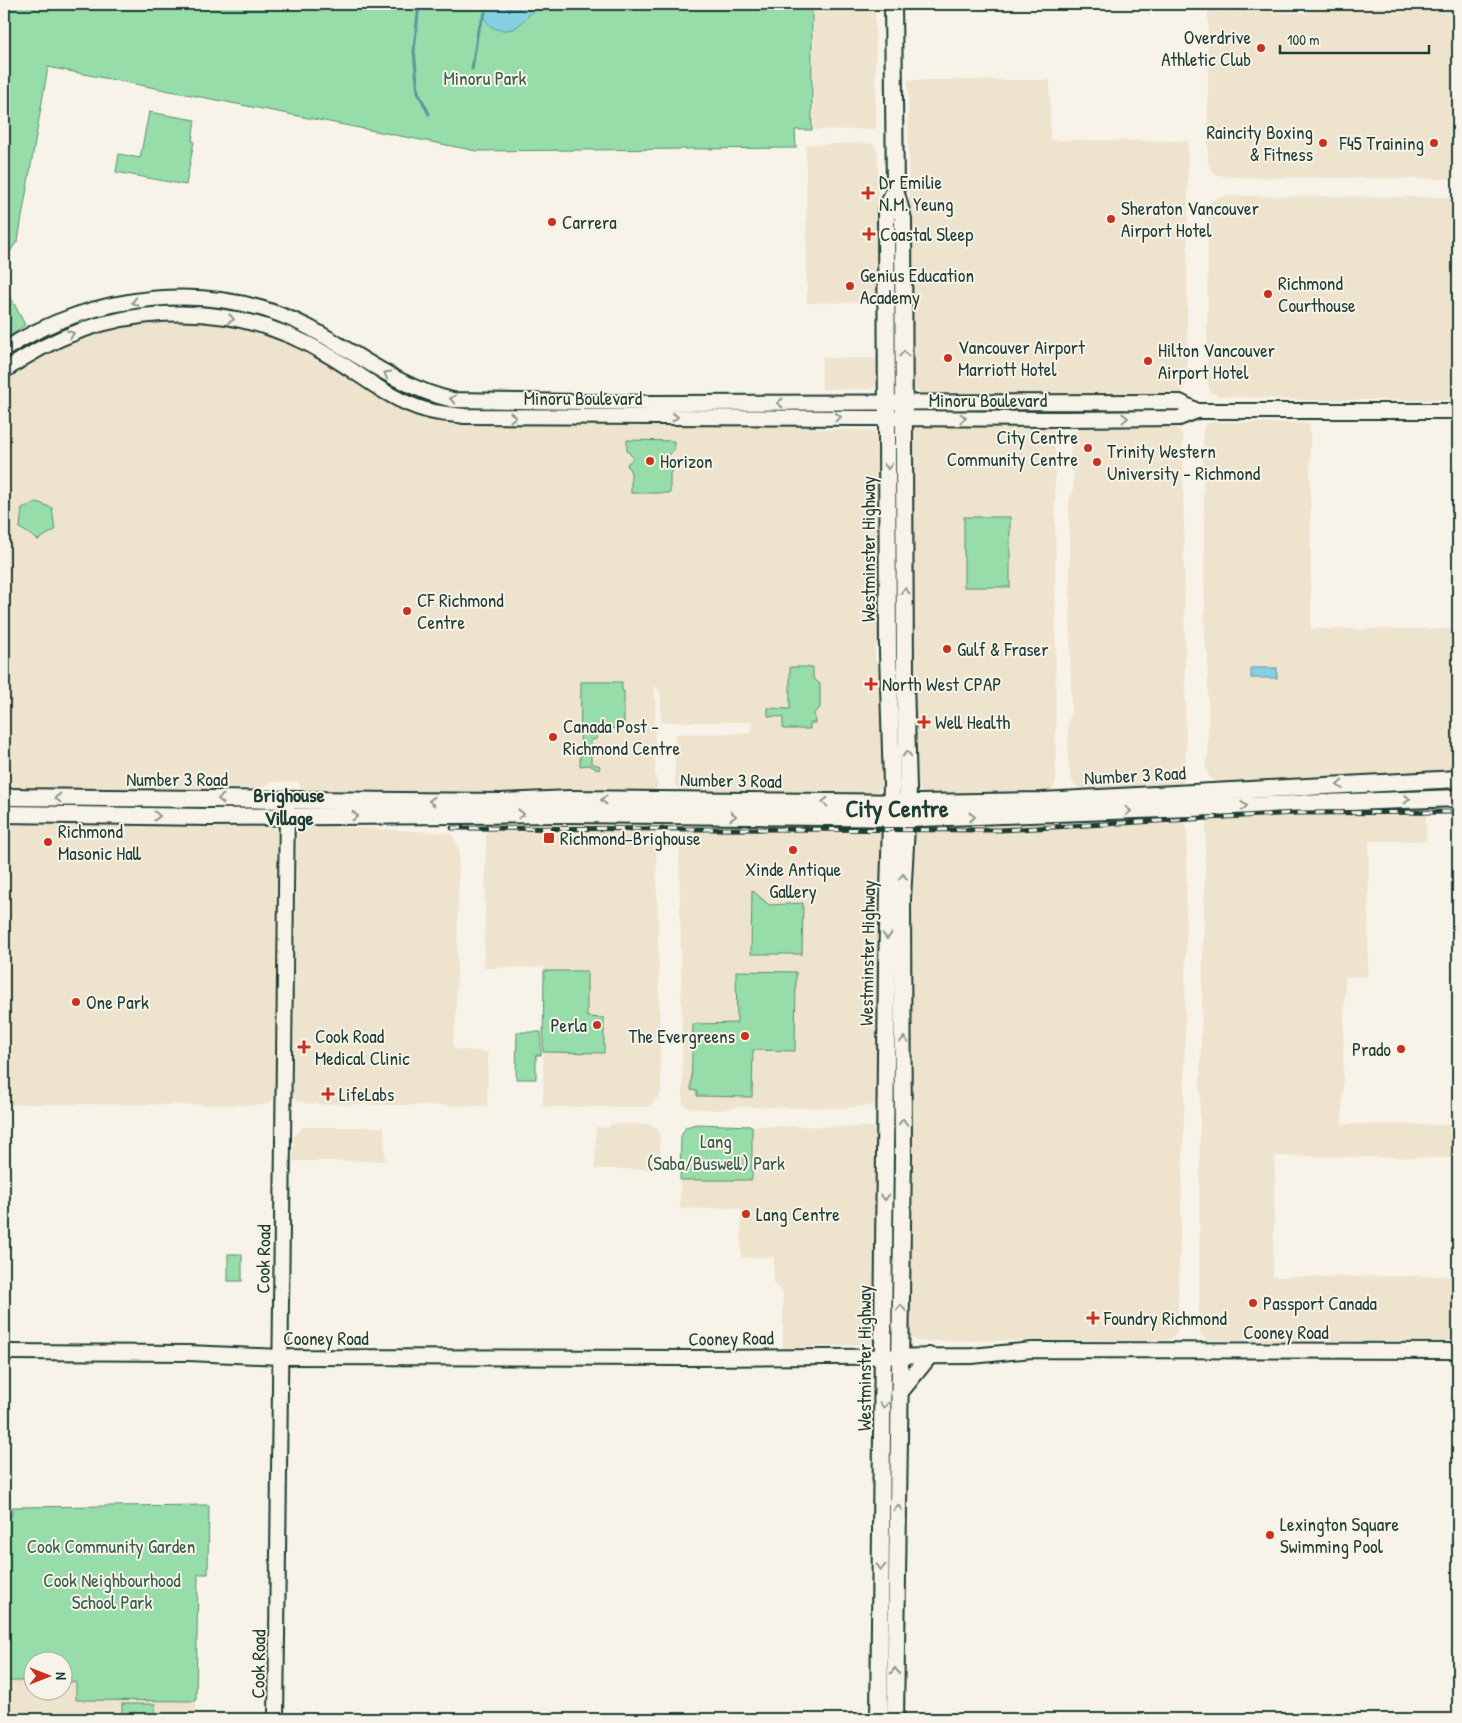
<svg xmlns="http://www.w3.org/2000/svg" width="1462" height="1723" font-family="'Patrick Hand',sans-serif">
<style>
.built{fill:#eee3cd}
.green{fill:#96ddaa;stroke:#5a8d6f}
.water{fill:#85d0e5;stroke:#5c959e}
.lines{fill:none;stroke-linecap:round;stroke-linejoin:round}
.stream{stroke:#5c959e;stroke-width:3}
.tertiary-casing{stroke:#1f3d34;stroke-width:18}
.secondary-casing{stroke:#1f3d34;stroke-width:20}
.tertiary{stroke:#f7f3e8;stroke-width:14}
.secondary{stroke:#f7f3e8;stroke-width:16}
.rail-casing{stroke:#1f3d34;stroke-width:5}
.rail{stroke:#f7f3e8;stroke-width:3;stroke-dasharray:9;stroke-linecap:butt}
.oneway{stroke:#8b988e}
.poi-dot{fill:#c8321e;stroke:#f7f3e8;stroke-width:2}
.labels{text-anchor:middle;stroke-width:4;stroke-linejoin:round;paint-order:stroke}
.poi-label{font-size:19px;fill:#1f3d34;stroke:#f7f3e8;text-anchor:start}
.park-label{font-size:19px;fill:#375d4c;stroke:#f7f3e8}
.street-label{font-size:19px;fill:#1f3d34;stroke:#f7f3e8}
.neighbourhood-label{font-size:20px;font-weight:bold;fill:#1f3d34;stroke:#f7f3e8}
.district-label{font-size:24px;font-weight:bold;fill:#1f3d34;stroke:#f7f3e8}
</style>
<rect width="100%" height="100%" fill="#f7f3e8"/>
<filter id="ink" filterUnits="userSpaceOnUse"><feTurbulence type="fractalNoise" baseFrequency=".02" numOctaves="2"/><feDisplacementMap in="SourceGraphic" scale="10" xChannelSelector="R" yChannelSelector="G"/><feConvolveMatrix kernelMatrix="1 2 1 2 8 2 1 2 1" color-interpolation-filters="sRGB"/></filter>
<g filter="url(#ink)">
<g class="built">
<polygon points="814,4 875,4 876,129 814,130"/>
<polygon points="1308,4 1458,4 1458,179 1228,177 1214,174 1208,163 1208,10 1308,13"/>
<polygon points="908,80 1050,80 1050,140 1188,141 1187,381 1182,393 1171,396 924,394 914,390 910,381"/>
<polygon points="870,143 876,147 878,154 878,302 807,303 806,145"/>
<polygon points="1225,196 1458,197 1458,400 1307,400 1219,396 1210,392 1207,380 1208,212 1212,200"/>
<polygon points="160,319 220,322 264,332 292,343 336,367 397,407 449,421 632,423 636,425 806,425 818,429 871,430 878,435 883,444 882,641 875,647 875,660 883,668 883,787 873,794 681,793 675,784 675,734 752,733 752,722 661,722 661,695 655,685 655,772 658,786 652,794 308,791 300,787 298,782 270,782 262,788 161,788 128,793 9,792 4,789 4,376 56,347 113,326"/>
<polygon points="822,358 878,358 878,384 870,389 822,389"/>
<polygon points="1213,422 1310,423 1311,629 1458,629 1458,773 1220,784 1210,779 1205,766 1208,754 1208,654 1205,646 1203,430 1205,425"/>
<polygon points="921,425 1045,426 1055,431 1056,781 1053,789 1047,792 924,794 915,786 912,427"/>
<polygon points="1085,426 1172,427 1179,429 1183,437 1186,775 1182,783 1175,786 1083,791 1074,785 1070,774 1068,759 1068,722 1071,714 1069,501 1073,490 1073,466 1070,457 1073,433"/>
<polygon points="1426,805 1426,841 1369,841 1368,976 1345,977 1342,1124 1458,1125 1458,1158 1275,1156 1273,1277 1458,1276 1458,1341 1206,1340 1199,1331 1200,1084 1206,823 1212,815"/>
<polygon points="1173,818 1183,821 1187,828 1184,1127 1177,1333 1173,1338 1165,1340 916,1341 908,1333 908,1133 914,833 920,826 927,824 1011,825"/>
<polygon points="310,820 340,827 451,833 459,849 456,1019 453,1044 454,1049 488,1052 487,1106 312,1104 297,1101 293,1094 297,832 299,824"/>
<polygon points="4,821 273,824 277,833 275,1095 272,1101 265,1105 4,1104"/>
<polygon points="496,823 645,824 656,830 661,1094 649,1107 543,1107 544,967 484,968 486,835 490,827"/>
<polygon points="692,824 876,826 884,834 879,1100 875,1105 845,1108 737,1107 721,1110 689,1108 683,1104 679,838 683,828"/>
<polygon points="612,1124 649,1124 658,1129 660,1137 660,1169 595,1169 596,1127 608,1128"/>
<polygon points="752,1126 873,1127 878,1132 876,1339 870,1344 783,1348 783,1292 774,1284 774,1257 741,1258 741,1208 680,1209 680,1180 752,1180"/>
<polygon points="303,1127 384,1127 385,1161 293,1161 294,1136"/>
<polygon points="4,1681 32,1681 32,1690 62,1690 63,1682 76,1682 76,1700 196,1701 196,1719 4,1719"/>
</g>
<g class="green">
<polygon points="4,4 812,4 812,130 795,130 796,148 477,151 48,67 18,240 7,256 4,279"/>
<polygon points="149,112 195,120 192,141 194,141 186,185 116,172 119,154 140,158"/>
<polygon points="4,284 25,325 4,340"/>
<polygon points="627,440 674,441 674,450 667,457 673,463 670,466 672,471 670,473 670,493 631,493 631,473 627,464 634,458 627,451"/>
<polygon points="37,502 52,508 55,530 38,540 20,528 22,508"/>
<rect x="964" y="517" width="46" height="70"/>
<polygon points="790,667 813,667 813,678 820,684 820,708 814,713 815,723 810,723 810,729 783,729 783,717 768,716 768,708 790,709"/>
<polygon points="581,682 622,682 622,691 624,691 624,729 609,728 598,732 596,739 591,740 591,763 600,766 599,770 589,765 580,766"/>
<polygon points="752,890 769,905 803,903 802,954 751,954"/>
<polygon points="544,971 587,971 587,1017 604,1018 604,1053 543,1052"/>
<polygon points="736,971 796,972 795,1051 753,1050 752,1097 697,1096 697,1091 691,1090 693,1024 737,1023"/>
<polygon points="517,1032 541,1032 541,1055 536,1055 536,1079 516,1079"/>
<polygon points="696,1124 752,1126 752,1180 680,1180 681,1136 686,1127"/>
<rect x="228" y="1254" width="14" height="27"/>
<polygon points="209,1505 208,1574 198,1574 196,1701 76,1700 76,1682 63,1682 62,1660 32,1660 32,1681 4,1681 4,1516 12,1515 12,1507"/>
<rect x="122" y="1704" width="33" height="15"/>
</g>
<g class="water">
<path d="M 485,4 L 506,4 L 507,7 L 516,10 L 527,4 L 541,4 C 532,10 526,20 518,26 C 509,33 490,31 486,20 C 484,15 485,9 485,4 Z"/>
<rect x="1251" y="668" width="26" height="10"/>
</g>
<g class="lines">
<g class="stream">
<polyline points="419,4 414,51 418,92 429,114"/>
<polyline points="472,69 478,30 485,13"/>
</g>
<g class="tertiary-casing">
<g id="tertiary">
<path d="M 4,350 C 91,293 213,278 308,327 C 356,352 398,388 453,400 L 652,403 L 1180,402 L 1197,411"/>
<path d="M 4,371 C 101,302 225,293 328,355 C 361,374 389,400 426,410 C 438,414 452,414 464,416 L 1064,419 L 1179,418 L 1197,411 L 1458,411"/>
<polyline points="4,1352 188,1353 281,1357 689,1358 972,1356 1032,1350 1458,1351"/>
<polyline points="276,1719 287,808"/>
</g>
</g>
<g class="secondary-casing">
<g id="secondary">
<polyline points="893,4 895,190 903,219 905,680 908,789 902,900 903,1156 895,1719"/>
<polyline points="4,797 502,802 570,799 920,803 1042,801 1458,779"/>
<polyline points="4,814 209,817 569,814 920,818 1458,798"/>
<polyline points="899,1393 929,1356"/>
<polyline points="879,1719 887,964 892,784 888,652 886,210 895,190"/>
</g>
</g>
<use href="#tertiary" class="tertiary"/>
<use href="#secondary" class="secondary"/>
<g class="rail-casing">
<polyline id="rail" points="452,828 1000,830 1296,813 1458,812"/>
</g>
<use href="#rail" class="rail"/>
</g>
<defs><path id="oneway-chevron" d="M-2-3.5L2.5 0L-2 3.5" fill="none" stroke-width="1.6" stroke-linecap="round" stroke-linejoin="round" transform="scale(1.25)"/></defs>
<g class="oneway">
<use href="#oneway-chevron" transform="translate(135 302) rotate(168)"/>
<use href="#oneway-chevron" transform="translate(231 319) rotate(10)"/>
<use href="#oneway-chevron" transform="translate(71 334) rotate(-21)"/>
<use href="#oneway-chevron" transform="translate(904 354) rotate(-90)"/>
<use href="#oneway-chevron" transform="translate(387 374) rotate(-150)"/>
<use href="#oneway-chevron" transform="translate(453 399) rotate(-172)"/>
<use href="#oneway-chevron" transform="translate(780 403) rotate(180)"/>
<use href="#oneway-chevron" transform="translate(513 417)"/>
<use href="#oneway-chevron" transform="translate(675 417)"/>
<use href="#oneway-chevron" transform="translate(838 417)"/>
<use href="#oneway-chevron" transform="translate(963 418) rotate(1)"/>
<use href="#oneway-chevron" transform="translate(1125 418) rotate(-1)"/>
<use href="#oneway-chevron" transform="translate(888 466) rotate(90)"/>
<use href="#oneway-chevron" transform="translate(905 591) rotate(-91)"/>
<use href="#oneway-chevron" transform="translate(907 754) rotate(-92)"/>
<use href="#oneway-chevron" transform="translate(1340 785) rotate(177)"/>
<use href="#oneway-chevron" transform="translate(58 798) rotate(-180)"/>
<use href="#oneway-chevron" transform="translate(221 799) rotate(-180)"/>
<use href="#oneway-chevron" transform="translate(1407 799) rotate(-1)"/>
<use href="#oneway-chevron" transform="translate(604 800) rotate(-180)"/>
<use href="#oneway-chevron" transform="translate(432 801) rotate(-179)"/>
<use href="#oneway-chevron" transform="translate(825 802) rotate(-179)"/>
<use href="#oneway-chevron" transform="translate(1244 806) rotate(-3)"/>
<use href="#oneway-chevron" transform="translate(1128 811) rotate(-2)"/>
<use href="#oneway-chevron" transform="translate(521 814)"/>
<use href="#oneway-chevron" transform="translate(157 816) rotate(1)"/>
<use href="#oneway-chevron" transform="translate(355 816)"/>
<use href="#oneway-chevron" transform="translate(733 816) rotate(1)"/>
<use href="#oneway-chevron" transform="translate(972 817) rotate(-1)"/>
<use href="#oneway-chevron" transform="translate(903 877) rotate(-89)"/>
<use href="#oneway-chevron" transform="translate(887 936) rotate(91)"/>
<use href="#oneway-chevron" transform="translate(904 1040) rotate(-90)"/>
<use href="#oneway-chevron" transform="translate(903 1122) rotate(-89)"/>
<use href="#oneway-chevron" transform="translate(885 1197) rotate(90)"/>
<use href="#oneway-chevron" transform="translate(901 1308) rotate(-89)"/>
<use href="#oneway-chevron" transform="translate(884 1405) rotate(91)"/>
<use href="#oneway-chevron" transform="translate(898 1508) rotate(-89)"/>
<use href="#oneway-chevron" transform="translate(881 1567) rotate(91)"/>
<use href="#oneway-chevron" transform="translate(895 1671) rotate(-89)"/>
</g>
</g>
<g class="poi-dot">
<circle cx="1261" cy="48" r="5"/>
<circle cx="1323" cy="143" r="5"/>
<circle cx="1434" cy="143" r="5"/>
<path d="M865.5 185.5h5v5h5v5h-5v5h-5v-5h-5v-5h5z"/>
<circle cx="1111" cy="219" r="5"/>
<circle cx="552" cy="222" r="5"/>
<path d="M866.5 226.5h5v5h5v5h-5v5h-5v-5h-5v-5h5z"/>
<circle cx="850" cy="286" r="5"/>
<circle cx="1268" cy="294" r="5"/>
<circle cx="948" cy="358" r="5"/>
<circle cx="1148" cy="361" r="5"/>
<circle cx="1088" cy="448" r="5"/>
<circle cx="650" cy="461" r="5"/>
<circle cx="1097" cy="462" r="5"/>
<circle cx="407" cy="611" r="5"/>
<circle cx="947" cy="649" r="5"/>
<path d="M868.5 676.5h5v5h5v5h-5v5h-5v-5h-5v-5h5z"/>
<path d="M921.5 714.5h5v5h5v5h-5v5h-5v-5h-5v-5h5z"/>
<circle cx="553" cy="737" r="5"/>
<rect x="543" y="832" width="12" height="12" rx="2.5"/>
<circle cx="48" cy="842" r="5"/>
<circle cx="793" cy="850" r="5"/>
<circle cx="76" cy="1002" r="5"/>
<circle cx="597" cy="1025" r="5"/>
<circle cx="745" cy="1036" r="5"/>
<path d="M301.5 1039.5h5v5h5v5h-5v5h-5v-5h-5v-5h5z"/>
<circle cx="1401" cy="1049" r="5"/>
<path d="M325.5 1086.5h5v5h5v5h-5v5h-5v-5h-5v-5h5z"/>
<circle cx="746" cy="1214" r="5"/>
<circle cx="1253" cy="1303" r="5"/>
<path d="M1090.5 1310.5h5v5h5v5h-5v5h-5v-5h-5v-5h5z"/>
<circle cx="1270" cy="1535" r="5"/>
</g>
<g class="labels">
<g class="poi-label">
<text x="1251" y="44" text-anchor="end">Overdrive<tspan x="1251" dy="22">Athletic Club</tspan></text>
<text x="1313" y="139" text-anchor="end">Raincity Boxing<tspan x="1313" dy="22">&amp; Fitness</tspan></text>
<text x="1424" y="150" text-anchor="end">F45 Training</text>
<text x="879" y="189">Dr Emilie<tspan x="879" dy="22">N.M. Yeung</tspan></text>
<text x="1121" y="215">Sheraton Vancouver<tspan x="1121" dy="22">Airport Hotel</tspan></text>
<text x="562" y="229">Carrera</text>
<text x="880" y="241">Coastal Sleep</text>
<text x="860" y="282">Genius Education<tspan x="860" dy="22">Academy</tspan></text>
<text x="1278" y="290">Richmond<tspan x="1278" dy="22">Courthouse</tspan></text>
<text x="958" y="354">Vancouver Airport<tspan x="958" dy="22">Marriott Hotel</tspan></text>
<text x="1158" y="357">Hilton Vancouver<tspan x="1158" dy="22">Airport Hotel</tspan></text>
<text x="1078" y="444" text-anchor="end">City Centre<tspan x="1078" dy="22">Community Centre</tspan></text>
<text x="1107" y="458">Trinity Western<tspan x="1107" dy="22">University - Richmond</tspan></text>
<text x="660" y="468">Horizon</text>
<text x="417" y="607">CF Richmond<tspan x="417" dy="22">Centre</tspan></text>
<text x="957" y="656">Gulf &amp; Fraser</text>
<text x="882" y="691">North West CPAP</text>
<text x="935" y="729">Well Health</text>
<text x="563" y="733">Canada Post -<tspan x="563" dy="22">Richmond Centre</tspan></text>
<text x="58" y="838">Richmond<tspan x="58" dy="22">Masonic Hall</tspan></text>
<text x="560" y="845">Richmond–Brighouse</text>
<text x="793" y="876" text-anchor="middle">Xinde Antique<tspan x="793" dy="22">Gallery</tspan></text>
<text x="86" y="1009">One Park</text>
<text x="587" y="1032" text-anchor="end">Perla</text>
<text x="315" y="1043">Cook Road<tspan x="315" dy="22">Medical Clinic</tspan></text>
<text x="735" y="1043" text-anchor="end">The Evergreens</text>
<text x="1391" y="1056" text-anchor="end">Prado</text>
<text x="339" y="1101">LifeLabs</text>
<text x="756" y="1221">Lang Centre</text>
<text x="1263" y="1310">Passport Canada</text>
<text x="1104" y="1325">Foundry Richmond</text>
<text x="1280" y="1531">Lexington Square<tspan x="1280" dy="22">Swimming Pool</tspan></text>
</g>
<g class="park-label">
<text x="485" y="85">Minoru Park</text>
<text x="716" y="1148">Lang<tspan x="716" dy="22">(Saba/Buswell) Park</tspan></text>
<text x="111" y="1553">Cook Community Garden</text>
<text x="112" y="1587">Cook Neighbourhood<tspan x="112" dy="22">School Park</tspan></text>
</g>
<g class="street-label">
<text x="583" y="405">Minoru Boulevard</text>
<text x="988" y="407">Minoru Boulevard</text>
<text transform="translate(868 549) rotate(-90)" y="7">Westminster Highway</text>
<text transform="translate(1135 775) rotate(-3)" y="7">Number 3 Road</text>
<text x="177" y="786">Number 3 Road</text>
<text transform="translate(731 780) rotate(1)" y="7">Number 3 Road</text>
<text transform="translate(867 953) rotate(-89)" y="7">Westminster Highway</text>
<text transform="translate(263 1259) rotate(-89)" y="7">Cook Road</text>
<text x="1286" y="1339">Cooney Road</text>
<text x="326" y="1345">Cooney Road</text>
<text transform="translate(731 1338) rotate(-1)" y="7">Cooney Road</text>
<text transform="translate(864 1358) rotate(-90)" y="7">Westminster Highway</text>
<text transform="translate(258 1664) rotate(-89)" y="7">Cook Road</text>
</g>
<g class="neighbourhood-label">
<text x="289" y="802">Brighouse<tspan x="289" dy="23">Village</tspan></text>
</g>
<g class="district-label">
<text x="897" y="817">City Centre</text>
</g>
</g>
<rect width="1462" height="1723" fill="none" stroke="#f7f3e8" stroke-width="20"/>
<rect x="10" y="10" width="1442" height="1703" fill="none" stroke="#1f3d34" stroke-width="2" filter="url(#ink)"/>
<g transform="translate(48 1676) rotate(90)"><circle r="24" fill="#f7f3e8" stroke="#a1aaa0"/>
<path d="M0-4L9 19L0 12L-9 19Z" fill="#c8321e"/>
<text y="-8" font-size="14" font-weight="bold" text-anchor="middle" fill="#1f3d34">N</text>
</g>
<path d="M1280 45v8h149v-8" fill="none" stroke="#1f3d34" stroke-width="2.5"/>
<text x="1287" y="45" font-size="15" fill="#1f3d34" stroke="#f7f3e8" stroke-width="4" paint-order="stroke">100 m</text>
</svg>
